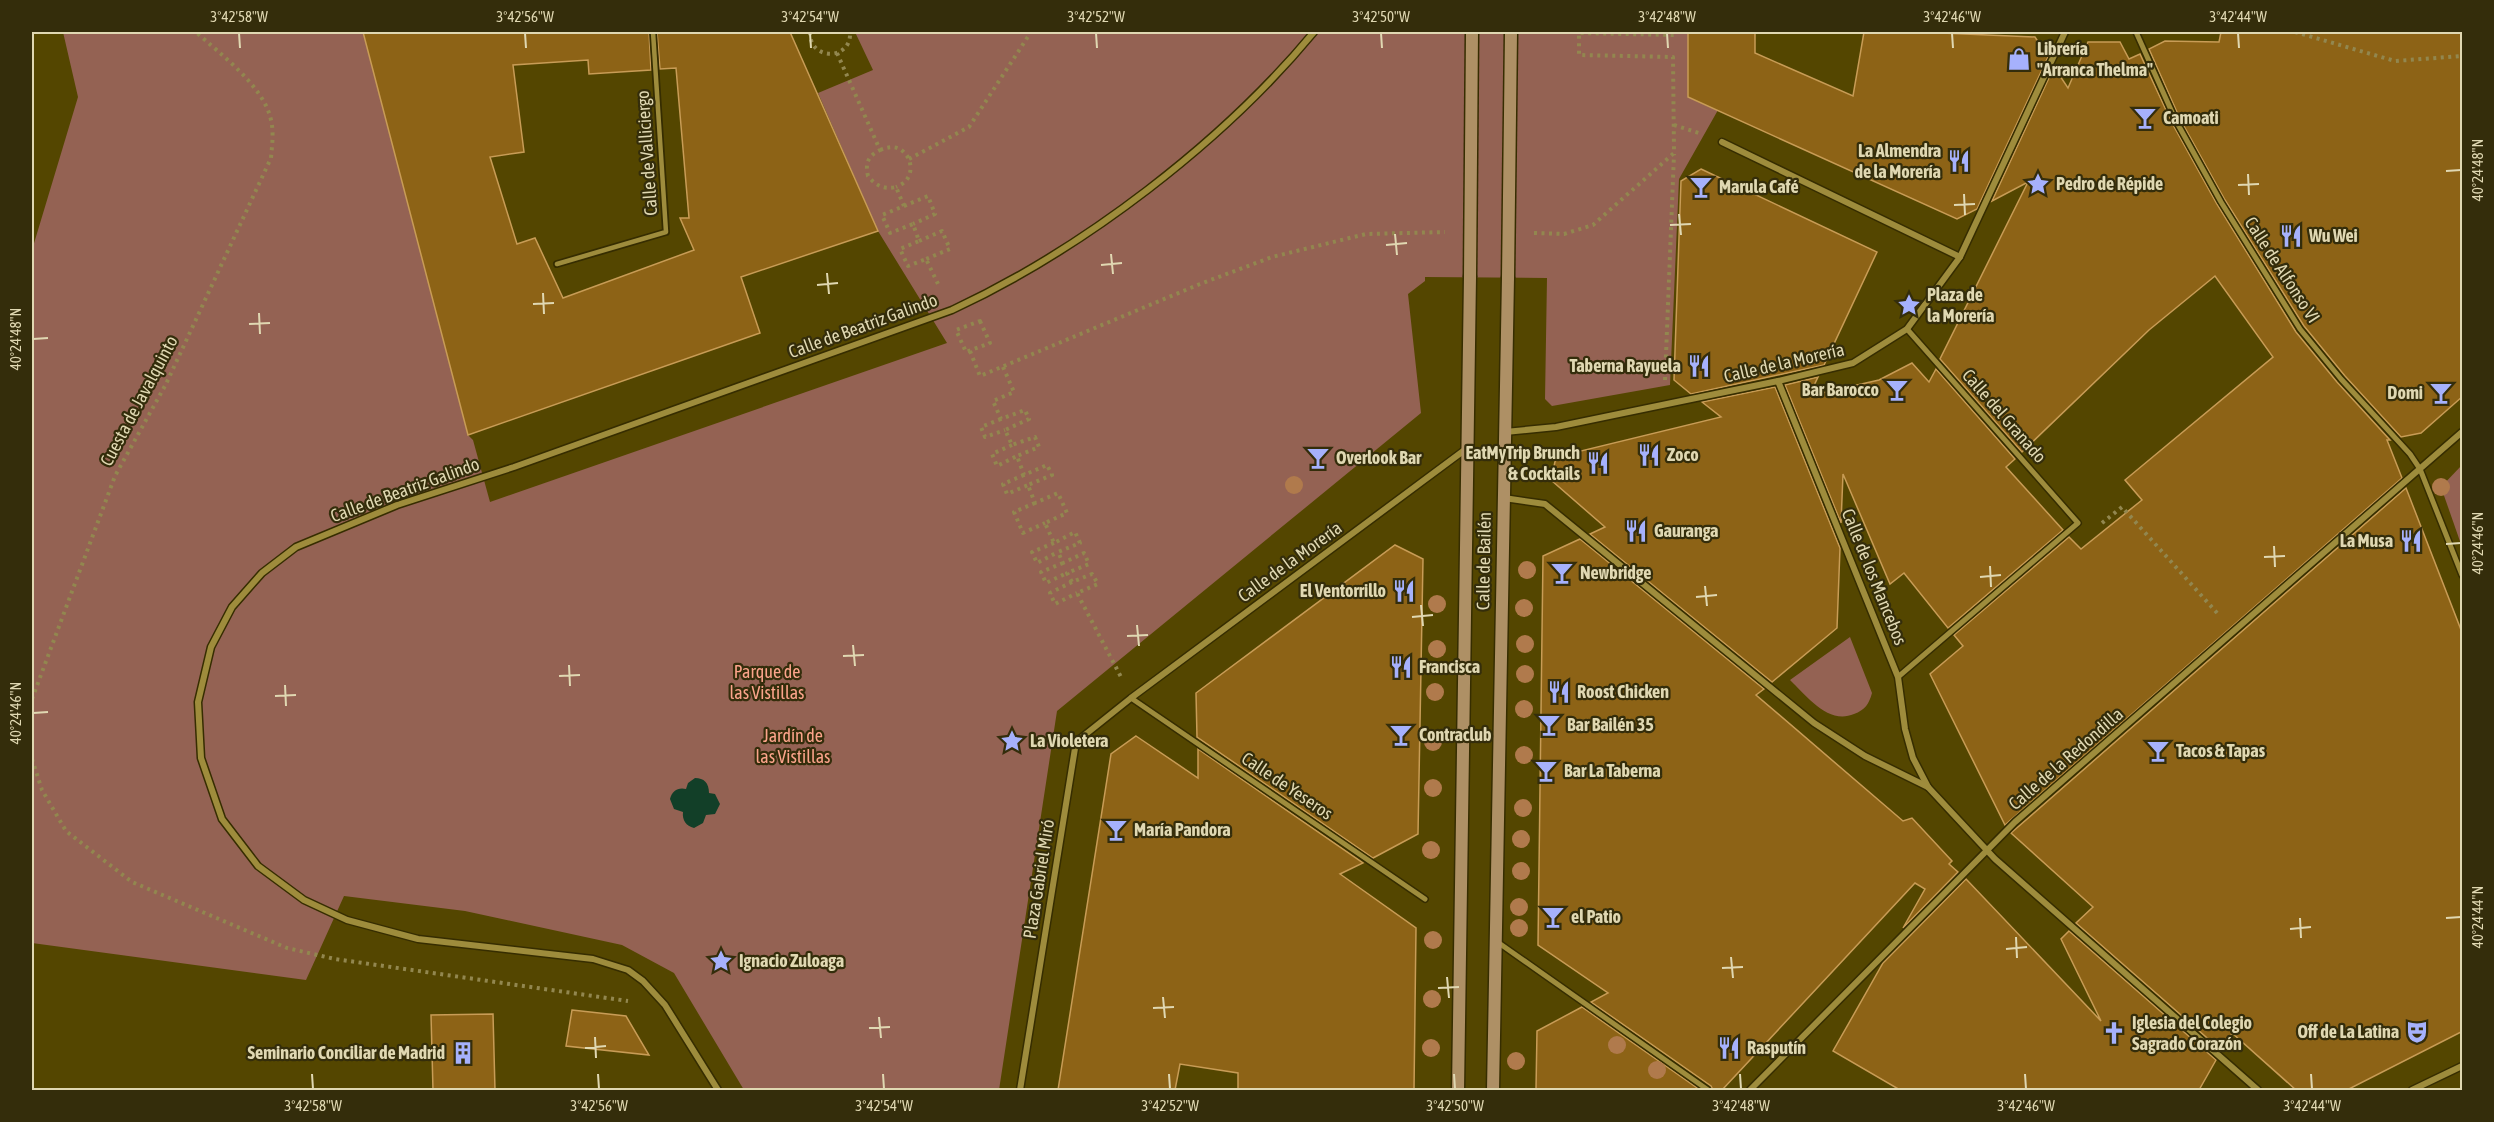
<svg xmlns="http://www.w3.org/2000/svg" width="2494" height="1122" font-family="'Asap Condensed',sans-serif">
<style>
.green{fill:#946253}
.water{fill:#123f28}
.building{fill:#8d6316;stroke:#c89c56;stroke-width:1.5}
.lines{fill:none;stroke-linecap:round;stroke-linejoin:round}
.service-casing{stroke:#362d00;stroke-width:8}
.pedestrian-casing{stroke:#362d00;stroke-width:8}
.minor-casing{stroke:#362d00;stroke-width:9}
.secondary-casing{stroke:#362d00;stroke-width:15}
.path{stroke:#92874f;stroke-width:4;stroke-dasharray:3 4.5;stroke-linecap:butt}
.service{stroke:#9e8c3c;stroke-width:4.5}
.pedestrian{stroke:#9e8c3c;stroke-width:5}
.minor{stroke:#9e8c3c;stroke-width:6}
.secondary{stroke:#ae9065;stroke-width:12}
.secondary-bridge-casing{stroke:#362d00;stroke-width:15;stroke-linecap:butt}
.secondary-bridge{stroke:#ae9065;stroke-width:12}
.tree{fill:#b07a4c}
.ticks{fill:none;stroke:#e0d8b2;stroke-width:2}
.labels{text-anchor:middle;stroke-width:4.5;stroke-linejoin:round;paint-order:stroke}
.poi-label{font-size:18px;font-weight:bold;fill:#e0d8b2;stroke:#342d0b;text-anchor:start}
.street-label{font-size:18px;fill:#e0d8b2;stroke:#342d0b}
.park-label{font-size:18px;fill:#fca48b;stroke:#342d0b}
.neatline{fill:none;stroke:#e0d8b2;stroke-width:2}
.ticks-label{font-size:15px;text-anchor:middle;fill:#e0d8b2}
</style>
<rect width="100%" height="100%" fill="#544600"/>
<g class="green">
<polygon points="63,32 364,32 468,435 473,440 490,502 947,343 878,231 818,93 873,70 855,32 1688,32 1688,97 1718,110 1679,179 1670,385 1552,406 1545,399 1547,278 1425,277 1425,281 1408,294 1421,413 1057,711 999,1090 744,1090 674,973 622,945 465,911 344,896 306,980 32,943 32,250 78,97"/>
<polygon points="2462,465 2462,547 2441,487"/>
<path d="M 1850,637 L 1872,693 C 1869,704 1865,710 1854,714 C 1828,725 1807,696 1790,680 Z"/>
</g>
<path class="water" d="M 695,778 C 704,778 709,783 709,793 L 715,794 L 720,804 L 715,814 L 706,815 L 703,823 L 694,828 C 686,826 682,820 683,812 L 674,809 L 670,799 C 672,791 678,787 686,789 L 688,783 Z"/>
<g class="building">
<polygon points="363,32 649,32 651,70 589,74 588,60 513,65 524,152 490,157 517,244 535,238 563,298 694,250 680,218 689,218 676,68 660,69 657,32 790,32 878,231 741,277 760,333 468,435"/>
<polygon points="1688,32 1755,32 1755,53 1853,96 1864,32 1942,32 1942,33 2035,37 2048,57 1977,209 1957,219 1688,97"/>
<polygon points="2221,32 2463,32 2463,396 2421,433 2401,437 2345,376 2304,326 2225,200 2180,119 2149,49 2165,41 2219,42"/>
<polygon points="2088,42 2120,42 2129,59 2140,54 2172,123 2217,204 2296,332 2337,382 2390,440 2387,440 2402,478 2005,825 1930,674 1963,646 1954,635 2069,537 2081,549 2142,500 2125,480 2273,357 2215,276 2149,330 2022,452 1940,359 2028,182 1992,201 2054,67 2068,88"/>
<polygon points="1701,169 1877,252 1824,365 1691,394 1674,380 1681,181"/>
<polygon points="1912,363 1929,382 1936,369 2015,459 2006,467 2063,530 1948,628 1904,573 1890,584 1843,474 1841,523 1785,385 1818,377 1809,396 1879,380"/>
<polygon points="1775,387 1840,548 1837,628 1772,682 1590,534 1605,527 1551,480 1556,457 1721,417 1702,402"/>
<polygon points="2406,488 2463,635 2463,1031 2347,1090 2296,1090 2232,1033 2222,1051 2076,923 2093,907 2011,833"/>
<polygon points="1580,539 1764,689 1756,695 1903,821 1912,818 1952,861 1949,864 1958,872 1903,928 1925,889 1915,883 1722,1090 1713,1090 1711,1086 1591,1002 1608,993 1538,945 1543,556"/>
<polygon points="1395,545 1423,559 1418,834 1373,858 1197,737 1196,693"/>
<polygon points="1136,736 1198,778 1198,749 1363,863 1340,874 1416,928 1414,1090 1238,1090 1238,1073 1180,1064 1175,1090 1058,1090 1111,754"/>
<polygon points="1966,879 2101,1021 2061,939 2069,931 2216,1060 2199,1090 1900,1090 1833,1051 1883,963"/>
<polygon points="1582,1007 1700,1090 1536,1090 1537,1031"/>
<polygon points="572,1010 626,1016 649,1055 566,1046"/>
<polygon points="493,1014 495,1090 433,1090 431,1015"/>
</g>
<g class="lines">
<g class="service-casing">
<polyline id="service" points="557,264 666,232 653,32"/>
</g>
<g class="pedestrian-casing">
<g id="pedestrian">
<polyline points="2136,32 2176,121 2221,202 2300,329 2341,379 2410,454 2420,469 2462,575"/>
<polyline points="1898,677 2078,523 1907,329"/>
<polyline points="1131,698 1425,899"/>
<polyline points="1496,941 1708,1090"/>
</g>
</g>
<g class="minor-casing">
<g id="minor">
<polyline points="1722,142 1960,257"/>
<polyline points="1778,381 1898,677 1905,729 1913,758 1928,787"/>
<polyline points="1505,432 1556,427 1778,381 1853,363 1907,329 1960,257 2065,32"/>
<polyline points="1504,498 1545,504 1814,723 1865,756 1928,787 1995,859 2258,1090"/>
<path d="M 718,1090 L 665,1005 L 643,981 L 628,970 L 593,959 L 418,939 L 347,920 L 304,900 L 258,866 L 222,819 L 201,758 L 198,702 L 211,647 L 232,607 L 262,573 L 296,547 L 397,505 L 514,467 L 952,310 C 1083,249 1222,143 1314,32"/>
<polyline points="1020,1090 1076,742 1131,698 1466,449"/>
<polyline points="1750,1090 2015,822 2462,432"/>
<polyline points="2412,1090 2462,1066"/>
</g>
</g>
<g class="secondary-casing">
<g id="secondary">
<polyline points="1458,1090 1470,277"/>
<polyline points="1493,1090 1508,278"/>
</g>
</g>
<g class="path">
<path d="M 810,32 C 809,61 852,61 850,32"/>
<polyline points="2295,32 2395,61 2462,56"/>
<path d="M 837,53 L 880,150 C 868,156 865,163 868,176 C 875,185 884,190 896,187 L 904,206 L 882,215 L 890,233 L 913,224 L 919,241 L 900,249 L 908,266 L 926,259 L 939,286"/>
<polyline points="1674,125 1702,134"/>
<path d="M 880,150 C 893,145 901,146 909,159 C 913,172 909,182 896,187"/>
<polyline points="909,159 969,127 1031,32"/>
<polyline points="904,206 928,196 935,214 913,224"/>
<polyline points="1534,233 1564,234 1593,225 1674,153 1673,57 1579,55 1579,33 1675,35 1675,32"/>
<polyline points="919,241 942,231 950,249 926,259"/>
<polygon points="980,321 990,343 966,352 956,330"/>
<polyline points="970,351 980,376 1200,284 1272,257 1366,234 1445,232"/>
<polyline points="1003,367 1014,392 993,401 1001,419 1025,410 1029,419 1005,430 1012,445 1035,437 1039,447 1017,456 1024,475 1047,465 1052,475 1028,485 1035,503 1058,493 1067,513 1045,523 1054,543 1075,532 1080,543 1058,552 1063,563 1084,553 1089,564 1067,573 1072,582 1092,574 1098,584 1077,593 1121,677"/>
<polyline points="1665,380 1674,154"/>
<polyline points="1001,419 981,427 985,437 1005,430"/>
<polyline points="1012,445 992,454 997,466 1017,456"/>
<polyline points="1024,475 1003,484 1007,494 1028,485"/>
<polyline points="1035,503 1014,512 1023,533 1045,523"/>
<polyline points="2102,523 2122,507 2218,614"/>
<polyline points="1054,543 1032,552 1037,563 1058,552"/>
<polyline points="1063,563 1041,572 1046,583 1067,573"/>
<polyline points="1072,582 1050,593 1055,604 1077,593"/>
<path d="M 32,699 L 115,476 L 166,384 L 271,158 C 272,145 274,133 271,120 C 264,86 220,54 196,32"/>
<polyline points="32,759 42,790 66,831 132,882 287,948 335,959 628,1001"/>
</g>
<use href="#service" class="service"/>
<use href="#pedestrian" class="pedestrian"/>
<use href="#minor" class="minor"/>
<use href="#secondary" class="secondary"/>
<g class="secondary-bridge-casing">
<g id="secondary-bridge">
<polyline points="1470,277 1472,32"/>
<polyline points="1508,278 1511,32"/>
</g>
</g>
<use href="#secondary-bridge" class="secondary-bridge"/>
</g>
<g class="tree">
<circle cx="1294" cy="485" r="9"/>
<circle cx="2441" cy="487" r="9"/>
<circle cx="1527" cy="570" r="9"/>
<circle cx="1437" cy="604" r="9"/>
<circle cx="1524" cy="608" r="9"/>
<circle cx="1525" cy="644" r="9"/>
<circle cx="1437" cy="649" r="9"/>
<circle cx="1525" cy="674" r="9"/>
<circle cx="1435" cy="692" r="9"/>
<circle cx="1524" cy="709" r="9"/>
<circle cx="1433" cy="742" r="9"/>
<circle cx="1524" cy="755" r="9"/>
<circle cx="1433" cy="788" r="9"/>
<circle cx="1523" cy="808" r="9"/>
<circle cx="1521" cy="839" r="9"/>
<circle cx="1431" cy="850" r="9"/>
<circle cx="1521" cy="871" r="9"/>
<circle cx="1519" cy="907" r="9"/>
<circle cx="1519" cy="928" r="9"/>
<circle cx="1433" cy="940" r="9"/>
<circle cx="1432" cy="999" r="9"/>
<circle cx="1617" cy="1045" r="9"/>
<circle cx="1431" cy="1048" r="9"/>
<circle cx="1516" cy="1061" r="9"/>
<circle cx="1657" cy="1070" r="9"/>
</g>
<path class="ticks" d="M 239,33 L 240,48M 525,33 L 526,48M 810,33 L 811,48M 1096,33 L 1097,48M 1381,33 L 1382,48M 1667,33 L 1668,48M 1952,33 L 1953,48M 2238,33 L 2239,48M 2446,171 L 2461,170M 2248,174 L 2249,195M 2238,185 L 2259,184M 1964,194 L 1965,215M 1954,205 L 1975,204M 1679,214 L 1681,235M 1670,225 L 1691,224M 1395,234 L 1397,255M 1386,245 L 1407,243M 1111,254 L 1113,274M 1101,265 L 1122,263M 827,273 L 829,294M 817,285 L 838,283M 543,293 L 544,314M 533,304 L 554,303M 259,313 L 260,334M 249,324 L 270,323M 33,339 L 48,338M 2446,544 L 2461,543M 2274,546 L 2275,567M 2264,557 L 2285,556M 1990,566 L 1991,587M 1980,577 L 2001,575M 1705,586 L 1707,606M 1696,597 L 1717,595M 1421,605 L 1423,626M 1412,617 L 1433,615M 1137,625 L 1139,646M 1127,636 L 1148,635M 853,645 L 855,666M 843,656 L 864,655M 569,665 L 570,686M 559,676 L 580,675M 285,685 L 286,706M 275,696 L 296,695M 33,713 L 48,712M 2300,918 L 2301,938M 2446,918 L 2461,917M 2290,929 L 2311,927M 2016,937 L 2017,958M 2006,949 L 2027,947M 1731,957 L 1733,978M 1722,968 L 1743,967M 1447,977 L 1449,998M 1438,988 L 1459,987M 1163,997 L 1165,1018M 1153,1008 L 1174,1007M 879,1017 L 881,1038M 869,1028 L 890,1027M 595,1037 L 596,1058M 585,1048 L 606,1046M 312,1074 L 313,1089M 598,1074 L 599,1089M 883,1074 L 884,1089M 1169,1074 L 1170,1089M 1454,1074 L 1455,1089M 1740,1074 L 1741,1089M 2025,1074 L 2026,1089M 2311,1074 L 2312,1089"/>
<defs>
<g id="shop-bare" transform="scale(1.8)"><path d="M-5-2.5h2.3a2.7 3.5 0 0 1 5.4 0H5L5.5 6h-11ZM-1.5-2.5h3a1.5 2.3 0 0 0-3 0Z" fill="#a6b1fc" stroke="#342d0b" stroke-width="2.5" paint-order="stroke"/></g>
<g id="bar-bare" transform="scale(1.8)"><path d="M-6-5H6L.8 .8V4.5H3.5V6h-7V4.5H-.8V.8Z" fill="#a6b1fc" stroke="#342d0b" stroke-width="2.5" paint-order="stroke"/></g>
<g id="restaurant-bare" transform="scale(1.8)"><path d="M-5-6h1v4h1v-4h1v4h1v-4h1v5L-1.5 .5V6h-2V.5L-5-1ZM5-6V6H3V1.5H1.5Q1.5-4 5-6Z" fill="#a6b1fc" stroke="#342d0b" stroke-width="2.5" paint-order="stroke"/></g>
<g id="sight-bare" transform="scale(1.8)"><path d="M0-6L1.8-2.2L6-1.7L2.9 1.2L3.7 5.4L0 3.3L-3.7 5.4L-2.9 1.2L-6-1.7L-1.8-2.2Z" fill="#a6b1fc" stroke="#342d0b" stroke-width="2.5" paint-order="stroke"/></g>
<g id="theatre-bare" transform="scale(1.8)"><path d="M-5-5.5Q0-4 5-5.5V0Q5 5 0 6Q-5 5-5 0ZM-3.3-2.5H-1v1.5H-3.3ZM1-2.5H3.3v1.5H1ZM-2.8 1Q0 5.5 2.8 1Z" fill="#a6b1fc" stroke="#342d0b" stroke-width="2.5" paint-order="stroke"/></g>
<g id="church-bare" transform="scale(1.8)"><path d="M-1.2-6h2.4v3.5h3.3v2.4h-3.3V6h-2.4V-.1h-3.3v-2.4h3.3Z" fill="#a6b1fc" stroke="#342d0b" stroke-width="2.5" paint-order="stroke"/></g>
<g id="building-bare" transform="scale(1.8)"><path d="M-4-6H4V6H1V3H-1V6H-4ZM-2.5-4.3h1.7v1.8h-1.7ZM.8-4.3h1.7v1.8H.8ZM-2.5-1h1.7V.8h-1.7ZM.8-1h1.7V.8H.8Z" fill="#a6b1fc" stroke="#342d0b" stroke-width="2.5" paint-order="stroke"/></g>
</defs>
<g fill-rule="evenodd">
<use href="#shop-bare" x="2019" y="59"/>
<use href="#bar-bare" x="2145" y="118"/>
<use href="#restaurant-bare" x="1959" y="161"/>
<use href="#sight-bare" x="2038" y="184"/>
<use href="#bar-bare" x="1701" y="187"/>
<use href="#restaurant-bare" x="2291" y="236"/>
<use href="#sight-bare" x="1909" y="305"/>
<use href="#restaurant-bare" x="1699" y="366"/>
<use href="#bar-bare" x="1897" y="390"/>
<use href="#bar-bare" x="2441" y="393"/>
<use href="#restaurant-bare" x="1649" y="455"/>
<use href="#bar-bare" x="1318" y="458"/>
<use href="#restaurant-bare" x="1598" y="463"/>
<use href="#restaurant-bare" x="1636" y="531"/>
<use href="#restaurant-bare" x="2411" y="541"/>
<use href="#bar-bare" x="1562" y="573"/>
<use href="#restaurant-bare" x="1404" y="591"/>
<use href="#restaurant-bare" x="1401" y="667"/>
<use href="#restaurant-bare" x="1559" y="692"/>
<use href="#bar-bare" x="1549" y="725"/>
<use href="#bar-bare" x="1401" y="735"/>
<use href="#sight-bare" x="1012" y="741"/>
<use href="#bar-bare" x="2158" y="751"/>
<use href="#bar-bare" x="1546" y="771"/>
<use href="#bar-bare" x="1116" y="830"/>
<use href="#bar-bare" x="1553" y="917"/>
<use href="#sight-bare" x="721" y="961"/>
<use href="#theatre-bare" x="2417" y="1032"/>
<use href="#church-bare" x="2114" y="1033"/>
<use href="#restaurant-bare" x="1729" y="1048"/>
<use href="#building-bare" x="463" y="1053"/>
</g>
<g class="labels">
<g class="poi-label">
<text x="2037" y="55">Librería<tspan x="2037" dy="21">"Arranca Thelma"</tspan></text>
<text x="2163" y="124">Camoati</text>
<text x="1941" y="157" text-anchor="end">La Almendra<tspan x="1941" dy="21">de la Morería</tspan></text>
<text x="2056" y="190">Pedro de Répide</text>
<text x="1719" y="193">Marula Café</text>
<text x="2309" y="242">Wu Wei</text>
<text x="1927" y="301">Plaza de<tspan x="1927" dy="21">la Morería</tspan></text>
<text x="1681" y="372" text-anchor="end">Taberna Rayuela</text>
<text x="1879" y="396" text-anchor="end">Bar Barocco</text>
<text x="2423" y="399" text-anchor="end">Domi</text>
<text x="1580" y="459" text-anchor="end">EatMyTrip Brunch<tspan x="1580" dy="21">&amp; Cocktails</tspan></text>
<text x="1667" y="461">Zoco</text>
<text x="1336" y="464">Overlook Bar</text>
<text x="1654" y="537">Gauranga</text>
<text x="2393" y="547" text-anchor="end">La Musa</text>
<text x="1580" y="579">Newbridge</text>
<text x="1386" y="597" text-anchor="end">El Ventorrillo</text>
<text x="1419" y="673">Francisca</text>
<text x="1577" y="698">Roost Chicken</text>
<text x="1567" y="731">Bar Bailén 35</text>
<text x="1419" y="741">Contraclub</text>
<text x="1030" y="747">La Violetera</text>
<text x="2176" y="757">Tacos &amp; Tapas</text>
<text x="1564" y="777">Bar La Taberna</text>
<text x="1134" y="836">María Pandora</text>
<text x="1571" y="923">el Patio</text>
<text x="739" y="967">Ignacio Zuloaga</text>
<text x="2132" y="1029">Iglesia del Colegio<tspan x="2132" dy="21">Sagrado Corazón</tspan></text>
<text x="2399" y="1038" text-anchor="end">Off de La Latina</text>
<text x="1747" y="1054">Rasputín</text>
<text x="445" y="1059" text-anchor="end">Seminario Conciliar de Madrid</text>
</g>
<g class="street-label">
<text transform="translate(647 153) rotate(-94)" y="6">Calle de Valliciergo</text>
<text transform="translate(2282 270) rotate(57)" y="6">Calle de Alfonso VI</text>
<text transform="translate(863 326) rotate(-20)" y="6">Calle de Beatriz Galindo</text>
<text transform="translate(1784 363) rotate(-13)" y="6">Calle de la Morería</text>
<text transform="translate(139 401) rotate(-62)" y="6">Cuesta de Javalquinto</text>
<text transform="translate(2004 416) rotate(49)" y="6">Calle del Granado</text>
<text transform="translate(405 490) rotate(-20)" y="6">Calle de Beatriz Galindo</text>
<text transform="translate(1484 561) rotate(-89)" y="6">Calle de Bailén</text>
<text transform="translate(1290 562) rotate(-36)" y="6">Calle de la Morería</text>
<text transform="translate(1874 577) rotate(68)" y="6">Calle de los Mancebos</text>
<text transform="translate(2066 759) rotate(-41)" y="6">Calle de la Redondilla</text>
<text transform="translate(1287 786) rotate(34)" y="6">Calle de Yeseros</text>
<text transform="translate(1039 879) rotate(-81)" y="6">Plaza Gabriel Miró</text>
</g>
<g class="park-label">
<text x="767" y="678">Parque de<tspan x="767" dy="21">las Vistillas</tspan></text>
<text x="793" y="742">Jardín de<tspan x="793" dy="21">las Vistillas</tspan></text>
</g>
</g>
<rect width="2494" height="1122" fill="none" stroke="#342d0b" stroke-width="66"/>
<rect x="33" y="33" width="2428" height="1056" class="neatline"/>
<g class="ticks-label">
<text x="239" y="22">3°42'58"W</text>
<text x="525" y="22">3°42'56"W</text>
<text x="810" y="22">3°42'54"W</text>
<text x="1096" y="22">3°42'52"W</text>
<text x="1381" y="22">3°42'50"W</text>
<text x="1667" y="22">3°42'48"W</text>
<text x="1952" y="22">3°42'46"W</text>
<text x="2238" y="22">3°42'44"W</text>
<text transform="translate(2478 170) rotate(-90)" y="5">40°24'48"N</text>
<text transform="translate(16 339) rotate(-90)" y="5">40°24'48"N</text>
<text transform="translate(2478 543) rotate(-90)" y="5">40°24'46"N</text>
<text transform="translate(16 713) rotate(-90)" y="5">40°24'46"N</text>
<text transform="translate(2478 917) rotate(-90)" y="5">40°24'44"N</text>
<text x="313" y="1111">3°42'58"W</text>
<text x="599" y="1111">3°42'56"W</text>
<text x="884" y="1111">3°42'54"W</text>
<text x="1170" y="1111">3°42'52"W</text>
<text x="1455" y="1111">3°42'50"W</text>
<text x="1741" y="1111">3°42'48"W</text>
<text x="2026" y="1111">3°42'46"W</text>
<text x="2312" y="1111">3°42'44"W</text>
</g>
</svg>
